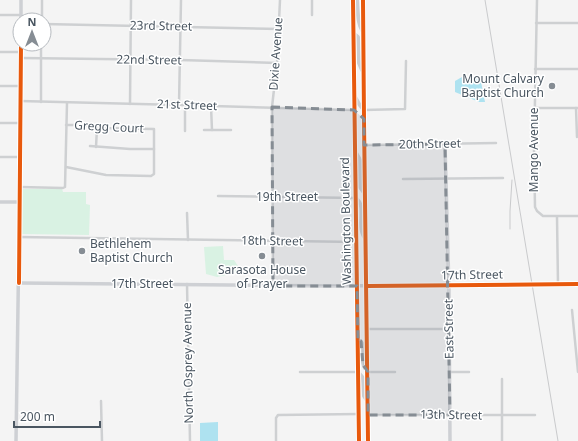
<svg xmlns="http://www.w3.org/2000/svg" width="578" height="441" font-family="'Noto Sans',sans-serif">
<style>
.green{fill:#d9f2e3}
.water{fill:#aee2f0}
.lines{fill:none;stroke-linecap:round;stroke-linejoin:round}
.street{stroke:#ced0d2;stroke-width:2.5}
.secondary{stroke:#ced0d4;stroke-width:3.5}
.primary{stroke:#caced1;stroke-width:4}
.rail{stroke:#c9cacc;stroke-width:1}
.cycleway-casing{stroke:#fff;stroke-width:6}
.cycleway{stroke:#e8590c;stroke-width:4}
.marked{fill:#868d94;fill-opacity:0.2;stroke:#868d94;stroke-width:3;stroke-dasharray:8 5;stroke-linejoin:round}
.poi-dot{fill:#868d94;stroke:#fff;stroke-width:1.5}
.labels{text-anchor:middle;stroke-width:3;stroke-linejoin:round;paint-order:stroke}
.street-label{font-size:12px;fill:#4a5661;stroke:#fff}
.poi-label{font-size:12px;fill:#4a5661;stroke:#fff;text-anchor:end}
</style>
<rect width="100%" height="100%" fill="#f4f4f4"/>
<g class="green">
<polygon points="22,189 62,189 63,192 86,192 86,204 90,205 89,235 21,234"/>
<polygon points="223,246 224,260 234,260 238,266 236,273 217,277 206,274 204,247"/>
</g>
<g class="water">
<polygon points="462,77 478,77 481,82 485,102 479,102 455,92 455,81"/>
<polygon points="218,422 218,441 200,441 200,423"/>
</g>
<g class="lines">
<g class="street">
<polyline points="537,0 534,150 535,207 537,211 543,216 578,216"/>
<polyline points="0,15 21,15"/>
<polyline points="312,15 312,0"/>
<polyline points="42,20 42,0"/>
<polyline points="536,23 578,23"/>
<polyline points="44,24 279,29"/>
<polyline points="0,52 21,52"/>
<polyline points="21,58 180,60 277,63"/>
<polyline points="535,69 578,69"/>
<polyline points="0,86 20,86"/>
<polyline points="20,101 179,105 354,110"/>
<polyline points="41,102 41,44"/>
<polyline points="130,104 131,0"/>
<polyline points="179,105 181,0"/>
<polyline points="185,105 185,131"/>
<polyline points="211,106 212,130"/>
<polyline points="535,108 578,108"/>
<polyline points="576,108 577,137"/>
<polyline points="364,110 405,109 406,61"/>
<polyline points="0,123 20,123"/>
<polyline points="204,130 231,130"/>
<polyline points="365,145 496,143"/>
<polyline points="90,146 130,149 154,149"/>
<polyline points="96,147 97,128"/>
<polyline points="0,157 20,157"/>
<polyline points="66,167 106,175 151,176 154,174 154,129 97,128 84,125 66,125"/>
<polyline points="403,179 503,178"/>
<polyline points="20,187 63,188 65,187 67,103"/>
<polyline points="218,196 356,198"/>
<polyline points="187,213 188,240"/>
<polyline points="557,217 558,284"/>
<polyline points="19,237 357,242"/>
<polyline points="187,284 190,441"/>
<polyline points="273,286 272,107 277,63 280,0"/>
<polyline points="572,310 578,372"/>
<polyline points="367,329 449,329"/>
<polyline points="300,372 358,372"/>
<polyline points="368,372 395,372"/>
<polyline points="450,372 469,372"/>
<polyline points="502,379 502,441"/>
<polyline points="101,401 102,441"/>
<polyline points="368,415 535,415"/>
<polyline points="276,441 276,418 278,415 359,414"/>
</g>
<g class="secondary">
<polyline points="21,20 21,0"/>
<polyline points="445,144 449,290 450,441"/>
<polyline points="0,202 20,202"/>
<polyline points="19,283 328,286 578,284"/>
<polyline points="16,441 19,237 21,44"/>
</g>
<g class="primary">
<polyline points="353,0 359,441"/>
<path d="M 357,0 C 358,12 357,22 363,32"/>
<polyline points="363,0 364,119 368,441"/>
<polyline points="353,33 358,37 359,63 362,70"/>
<polyline points="355,97 359,104 364,110"/>
<polyline points="355,151 360,160 360,187 365,194"/>
<path d="M 356,198 C 358,200 360,203 361,206 C 363,217 358,231 366,239"/>
<path d="M 358,341 L 362,343 C 363,353 360,364 368,372"/>
<polyline points="358,372 363,378 364,396 368,402"/>
</g>
<g class="rail">
<polyline points="485,0 558,441"/>
<polyline points="510,229 510,211 512,180"/>
</g>
<g class="cycleway-casing">
<g id="cycleway">
<polyline points="353,0 359,441"/>
<polyline points="363,0 364,119 368,441"/>
<polyline points="19,283 21,44"/>
<polyline points="367,286 578,284"/>
</g>
</g>
<use href="#cycleway" class="cycleway"/>
</g>
<path class="marked" d="M 272,107 L 354,110 L 364,119 L 364,145 L 445,144 L 450,415 L 368,415 L 368,372 L 363,365 L 361,341 L 358,341 L 357,286 L 273,286 Z"/>
<g class="poi-dot">
<circle cx="552" cy="86" r="4"/>
<circle cx="82" cy="251" r="4"/>
<circle cx="262" cy="256" r="4"/>
</g>
<g class="labels">
<g class="street-label">
<text transform="translate(161 26) rotate(1)" y="4">23rd Street</text>
<text transform="translate(276 54) rotate(-86)" y="4">Dixie Avenue</text>
<text transform="translate(149 60) rotate(1)" y="4">22nd Street</text>
<text transform="translate(187 105) rotate(2)" y="4">21st Street</text>
<text transform="translate(109 127) rotate(3)" y="4">Gregg Court</text>
<text transform="translate(430 144) rotate(-1)" y="4">20th Street</text>
<text transform="translate(534 150) rotate(-90)" y="4">Mango Avenue</text>
<text x="287" y="201">19th Street</text>
<text transform="translate(346 221) rotate(-91)" y="4">Washington Boulevard</text>
<text transform="translate(272 241) rotate(1)" y="4">18th Street</text>
<text transform="translate(472 275) rotate(-1)" y="4">17th Street</text>
<text x="142" y="288">17th Street</text>
<text transform="translate(449 329) rotate(-91)" y="4">East Street</text>
<text transform="translate(188 363) rotate(-91)" y="4">North Osprey Avenue</text>
<text transform="translate(451 415) rotate(1)" y="4">13th Street</text>
</g>
<g class="poi-label">
<text x="544" y="83">Mount Calvary<tspan x="544" dy="14">Baptist Church</tspan></text>
<text x="90" y="248" text-anchor="start">Bethlehem<tspan x="90" dy="14">Baptist Church</tspan></text>
<text x="262" y="274" text-anchor="middle">Sarasota House<tspan x="262" dy="14">of Prayer</tspan></text>
</g>
</g>
<g transform="translate(32 32)"><circle r="19" fill="#ffffff" stroke="#b7bbc0"/>
<path d="M0-3L7 15L0 10L-7 15Z" fill="#868d94"/>
<text y="-6" font-size="11" font-weight="bold" text-anchor="middle" fill="#4a5661">N</text>
</g>
<path d="M14 421v6h86v-6" fill="none" stroke="#4a5661" stroke-width="2"/>
<text x="20" y="421" font-size="12" fill="#4a5661" stroke="#ffffff" stroke-width="3" paint-order="stroke">200 m</text>
</svg>
